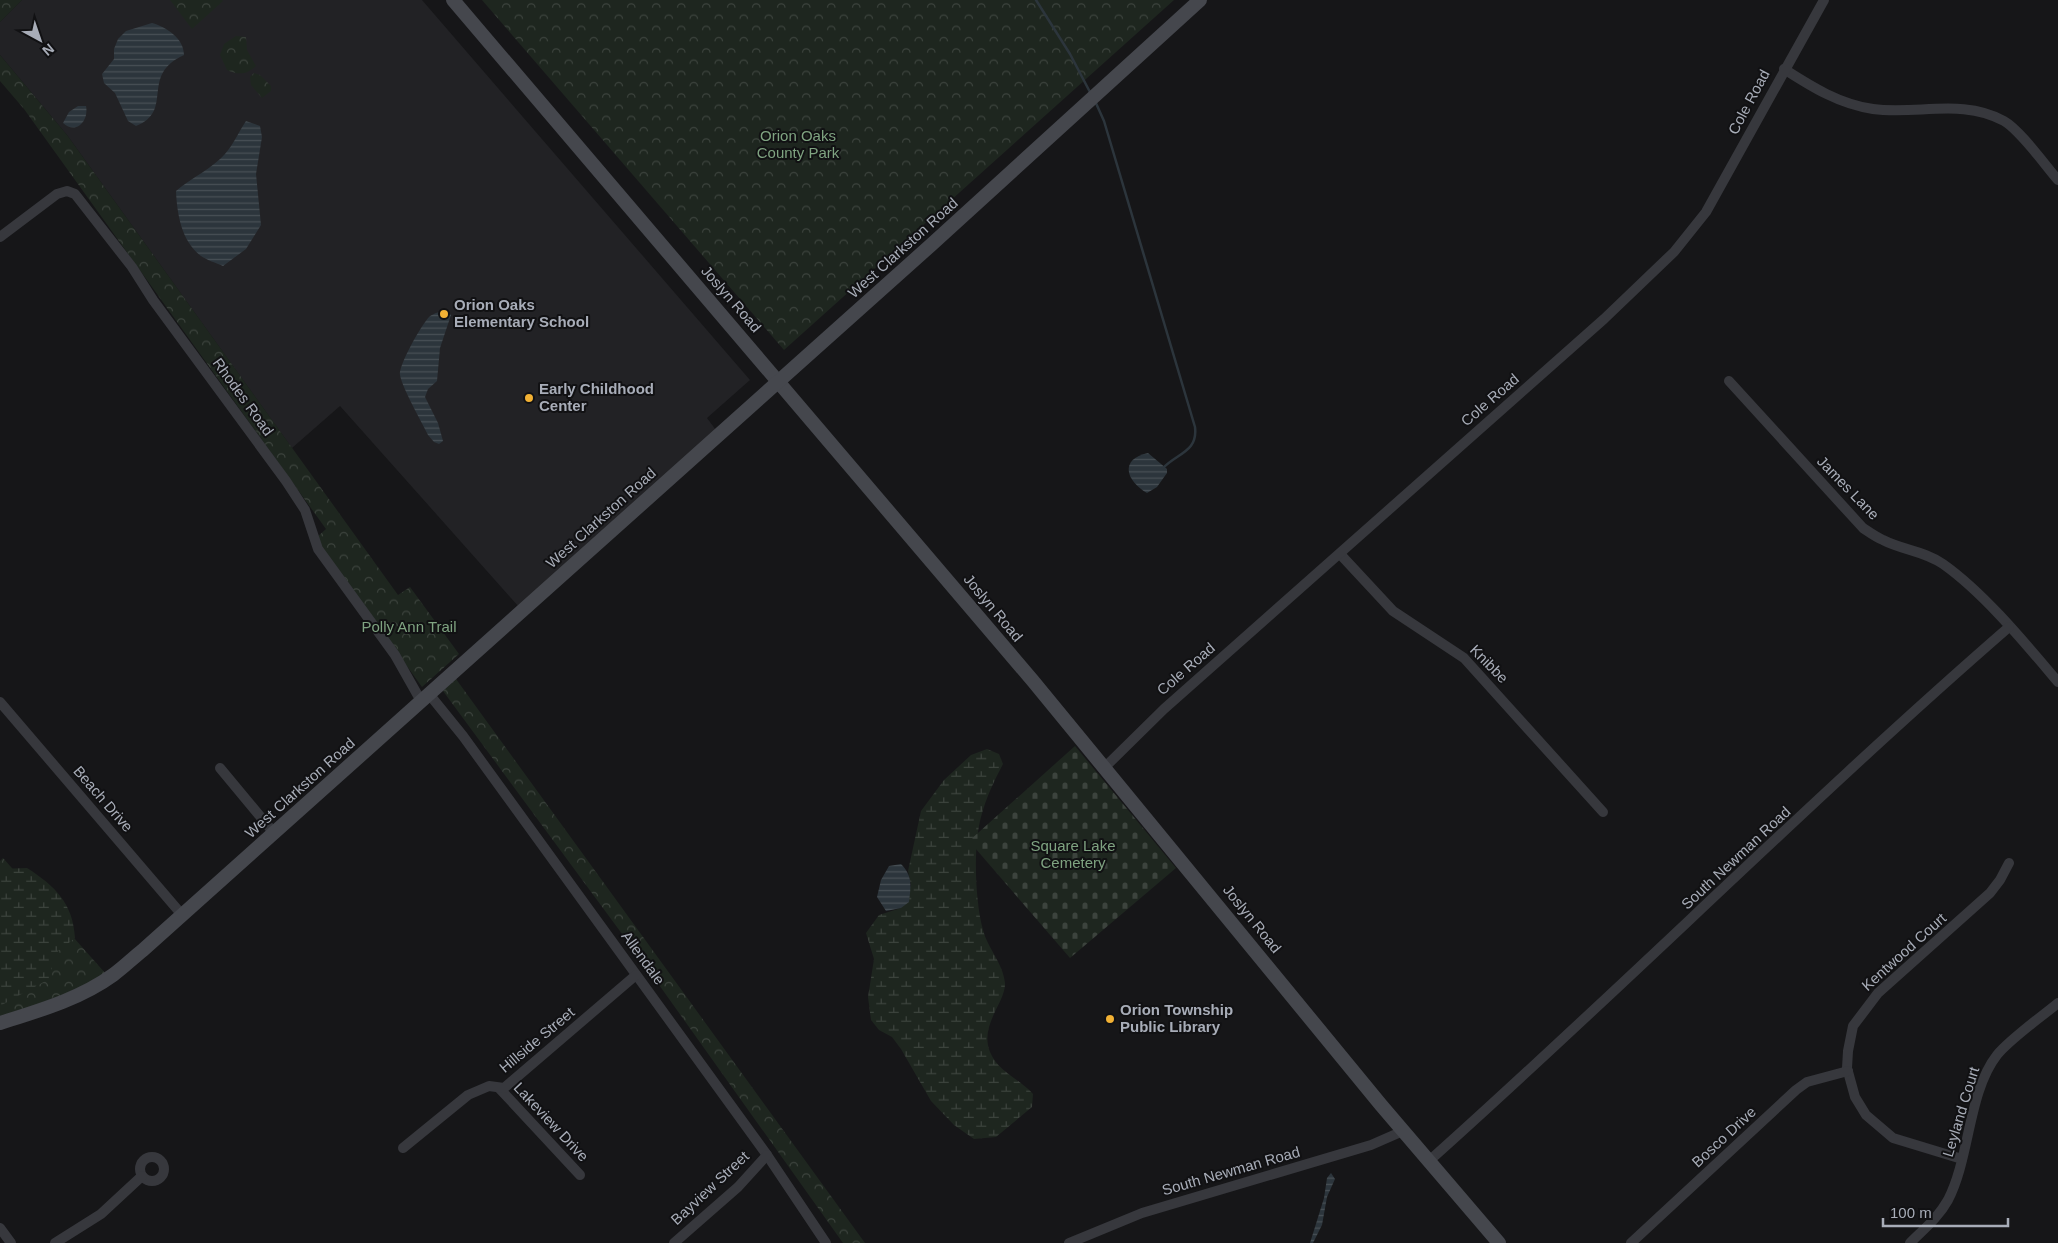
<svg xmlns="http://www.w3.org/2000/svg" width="2058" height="1243" font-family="Arial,sans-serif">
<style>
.built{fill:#222225}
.forest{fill:url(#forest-crowns)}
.wetland{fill:url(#wetland-marsh)}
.cemetery{fill:url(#cemetery-stones)}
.water{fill:url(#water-rules)}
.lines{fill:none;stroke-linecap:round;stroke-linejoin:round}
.stream{stroke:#2c353c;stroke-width:2.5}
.street{stroke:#37383d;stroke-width:10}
.secondary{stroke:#45474d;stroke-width:14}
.poi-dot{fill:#f2b134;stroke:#111113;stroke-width:2}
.labels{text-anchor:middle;stroke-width:4;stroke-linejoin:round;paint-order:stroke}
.street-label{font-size:15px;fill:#a8adb8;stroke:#111113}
.park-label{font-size:15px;fill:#7fa381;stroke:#111113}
.poi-label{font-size:15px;font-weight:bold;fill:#a8adb8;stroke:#111113;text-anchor:start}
</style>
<defs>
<pattern id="forest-crowns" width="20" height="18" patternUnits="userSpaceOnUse" patternTransform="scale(1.25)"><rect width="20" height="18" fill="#1e261f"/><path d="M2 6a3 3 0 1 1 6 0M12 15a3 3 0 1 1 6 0" fill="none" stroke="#3c433d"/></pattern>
<pattern id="wetland-marsh" width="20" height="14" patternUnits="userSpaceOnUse" patternTransform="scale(1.25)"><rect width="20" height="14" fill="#1e261f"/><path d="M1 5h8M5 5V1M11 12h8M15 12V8" fill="none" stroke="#3c433d"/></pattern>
<pattern id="cemetery-stones" width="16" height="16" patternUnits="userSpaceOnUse" patternTransform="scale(1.25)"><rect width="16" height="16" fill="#1e261f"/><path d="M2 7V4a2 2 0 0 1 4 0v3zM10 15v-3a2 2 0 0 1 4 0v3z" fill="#3c433d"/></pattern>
<pattern id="water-rules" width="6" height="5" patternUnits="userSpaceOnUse" patternTransform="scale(1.25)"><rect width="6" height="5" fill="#2c353c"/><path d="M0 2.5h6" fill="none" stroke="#485056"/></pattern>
</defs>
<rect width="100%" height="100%" fill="#161618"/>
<polygon class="built" points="22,0 422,0 750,380 707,418 716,430 519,607 340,406 292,448 67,135 0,55 0,22"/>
<g class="forest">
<polygon points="0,0 22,0 0,22"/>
<polygon points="170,0 222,0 223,1 192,29"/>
<polygon points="482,0 1174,0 784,350"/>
<path d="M 236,36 L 246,37 L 247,50 L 256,66 C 247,75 238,75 227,70 L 220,55 L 224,44 Z"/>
<polygon points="0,55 67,135 398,595 410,587 459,654 422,687 315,539 326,529 24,109 0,81"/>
<polygon points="254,73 260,75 271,86 271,91 262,98 251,85 250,77"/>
<polygon points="456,679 865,1243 843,1243 642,961 443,691"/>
<path d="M 3,858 L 106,974 C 72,993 37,1005 0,1017 L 0,861 Z"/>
</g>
<g class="wetland">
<path d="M 987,749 L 999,754 L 1003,764 C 994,781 986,798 981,817 C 973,846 975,901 983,930 C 988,949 1003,963 1005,983 C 1006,1002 979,1025 990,1052 C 999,1073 1019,1078 1033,1094 L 1032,1107 L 996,1137 L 974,1139 L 954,1125 L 931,1101 L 901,1049 L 892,1037 L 879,1030 L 871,1020 L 868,997 L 874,959 L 866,933 L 879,915 L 901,908 L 911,885 L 908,871 L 921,811 L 944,780 L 971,755 Z"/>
<path d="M 27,868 C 55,886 73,903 75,938 L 56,953 L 49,979 L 0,1006 L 0,869 Z"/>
</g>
<polygon class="cemetery" points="1075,746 1176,868 1070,958 969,841"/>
<g class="water">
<path d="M 152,23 C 166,27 184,38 184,55 C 139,75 175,111 136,126 L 128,121 L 115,93 L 104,83 L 102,74 L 114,59 L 114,49 L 118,39 L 126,31 Z"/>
<path d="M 78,106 L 86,106 C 89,121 76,135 63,123 L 69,112 Z"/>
<path d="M 246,121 L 260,126 L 262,137 L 256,174 L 261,225 L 246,249 L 223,266 C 216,263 207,260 201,256 C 181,241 177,213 176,191 C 191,178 213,168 225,154 C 234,144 239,131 246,121 Z"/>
<path d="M 447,311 L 451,315 L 440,348 L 437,381 L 428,389 L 425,397 L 438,423 L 443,441 L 439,444 L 434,442 L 428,435 C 421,420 403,390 400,375 C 398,366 422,324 429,317 C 434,313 441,311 447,311 Z"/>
<path d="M 1148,453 L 1167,469 L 1167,473 L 1157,487 L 1147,493 C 1126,481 1119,459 1148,453 Z"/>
<path d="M 901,864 C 913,876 911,887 909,902 L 901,908 L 886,911 L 877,897 L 881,880 L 889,866 Z"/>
<polygon points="1331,1173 1335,1179 1327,1197 1322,1225 1313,1243 1310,1243 1324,1198 1327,1178"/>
</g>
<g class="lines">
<g class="stream">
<polyline points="1036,0 1070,54 1091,94"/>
<path d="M 1095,101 L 1104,121 L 1195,427 C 1198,452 1177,453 1163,468"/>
</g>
<g class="street">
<path d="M 1784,69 C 1812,87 1839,104 1873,109 C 1917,115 1963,98 2004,121 C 2020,130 2045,165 2058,180"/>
<polyline points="0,237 57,194 67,191 75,194 132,267 153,300 286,481 305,510 318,549 395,655 421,701"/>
<path d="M 1729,381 L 1863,528 C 1869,532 1876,537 1883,540 C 1902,550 1925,551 1943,564 C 1984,593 2025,643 2058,682"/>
<polyline points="1340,554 1393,611 1464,658 1603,812"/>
<polyline points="429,694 463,736 767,1155 826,1243"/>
<polyline points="0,702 183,916"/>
<polyline points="1105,767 1164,709 1604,319 1674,252 1706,212 1824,0"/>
<polyline points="220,768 274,833"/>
<polyline points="500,1089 580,1175"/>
<polyline points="403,1148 468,1095 489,1086 504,1088 636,975"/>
<circle cx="152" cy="1169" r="12"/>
<polyline points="1962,1159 1893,1138 1866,1115 1855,1097 1847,1068 1848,1051 1853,1026 1878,993 1990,893 2000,880 2009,863"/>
<path d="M 1429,1161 C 1625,986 1811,799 2009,627"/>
<polyline points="0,1228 11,1243"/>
<polyline points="55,1243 101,1214 142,1176"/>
<polyline points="674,1243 738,1187 767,1155"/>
<polyline points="1069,1243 1142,1213 1371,1145 1403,1131"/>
<polyline points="1631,1243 1796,1090 1807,1082 1848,1071"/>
<path d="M 1910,1243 C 1924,1229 1938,1218 1948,1200 C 1970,1158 1968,1092 1997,1055 C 2010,1039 2041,1017 2058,1003"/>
</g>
<g class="secondary">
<polyline points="453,0 1033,681 1381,1105 1499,1243"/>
<path d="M 0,1023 C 38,1011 80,999 113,975 C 124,967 133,958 143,950 L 931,245 L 1200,0"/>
</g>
</g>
<g class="poi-dot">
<circle cx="444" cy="314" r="5"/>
<circle cx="529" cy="398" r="5"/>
<circle cx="1110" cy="1019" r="5"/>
</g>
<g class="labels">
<g class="street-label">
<text transform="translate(1749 102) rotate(-62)" y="5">Cole Road</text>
<text transform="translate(903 248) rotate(-42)" y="5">West Clarkston Road</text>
<text transform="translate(731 299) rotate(49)" y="5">Joslyn Road</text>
<text transform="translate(243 397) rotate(54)" y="5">Rhodes Road</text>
<text transform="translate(1490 400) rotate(-41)" y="5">Cole Road</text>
<text transform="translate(1848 488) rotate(46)" y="5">James Lane</text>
<text transform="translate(601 518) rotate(-42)" y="5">West Clarkston Road</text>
<text transform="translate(993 608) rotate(50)" y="5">Joslyn Road</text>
<text transform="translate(1489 664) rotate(45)" y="5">Knibbe</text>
<text transform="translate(1186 669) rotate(-41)" y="5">Cole Road</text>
<text transform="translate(300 788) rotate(-42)" y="5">West Clarkston Road</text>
<text transform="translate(103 799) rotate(49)" y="5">Beach Drive</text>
<text transform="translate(1736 858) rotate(-43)" y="5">South Newman Road</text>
<text transform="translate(1252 919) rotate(51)" y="5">Joslyn Road</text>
<text transform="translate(1904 952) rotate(-42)" y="5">Kentwood Court</text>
<text transform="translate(643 958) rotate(54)" y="5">Allendale</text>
<text transform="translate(537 1040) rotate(-40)" y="5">Hillside Street</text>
<text transform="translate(1961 1112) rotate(-73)" y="5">Leyland Court</text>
<text transform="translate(551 1122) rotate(47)" y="5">Lakeview Drive</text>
<text transform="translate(1724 1137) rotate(-43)" y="5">Bosco Drive</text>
<text transform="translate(1231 1171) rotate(-16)" y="5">South Newman Road</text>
<text transform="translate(710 1188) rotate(-43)" y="5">Bayview Street</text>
</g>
<g class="park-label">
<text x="798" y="141">Orion Oaks<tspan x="798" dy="17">County Park</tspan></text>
<text x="409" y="632">Polly Ann Trail</text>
<text x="1073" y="851">Square Lake<tspan x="1073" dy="17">Cemetery</tspan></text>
</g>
<g class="poi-label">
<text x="454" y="310">Orion Oaks<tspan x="454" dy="17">Elementary School</tspan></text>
<text x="539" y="394">Early Childhood<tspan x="539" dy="17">Center</tspan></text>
<text x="1120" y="1015">Orion Township<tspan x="1120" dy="17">Public Library</tspan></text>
</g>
</g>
<g transform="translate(40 40) rotate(140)" stroke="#111113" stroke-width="4" paint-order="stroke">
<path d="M0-4L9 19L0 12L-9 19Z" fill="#a8adb8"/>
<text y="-8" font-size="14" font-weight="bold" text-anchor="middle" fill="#a8adb8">N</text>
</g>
<path d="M1883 1218v8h125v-8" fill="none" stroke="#a8adb8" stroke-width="2.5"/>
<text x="1890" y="1218" font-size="15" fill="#a8adb8" stroke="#111113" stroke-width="4" paint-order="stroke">100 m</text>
</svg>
